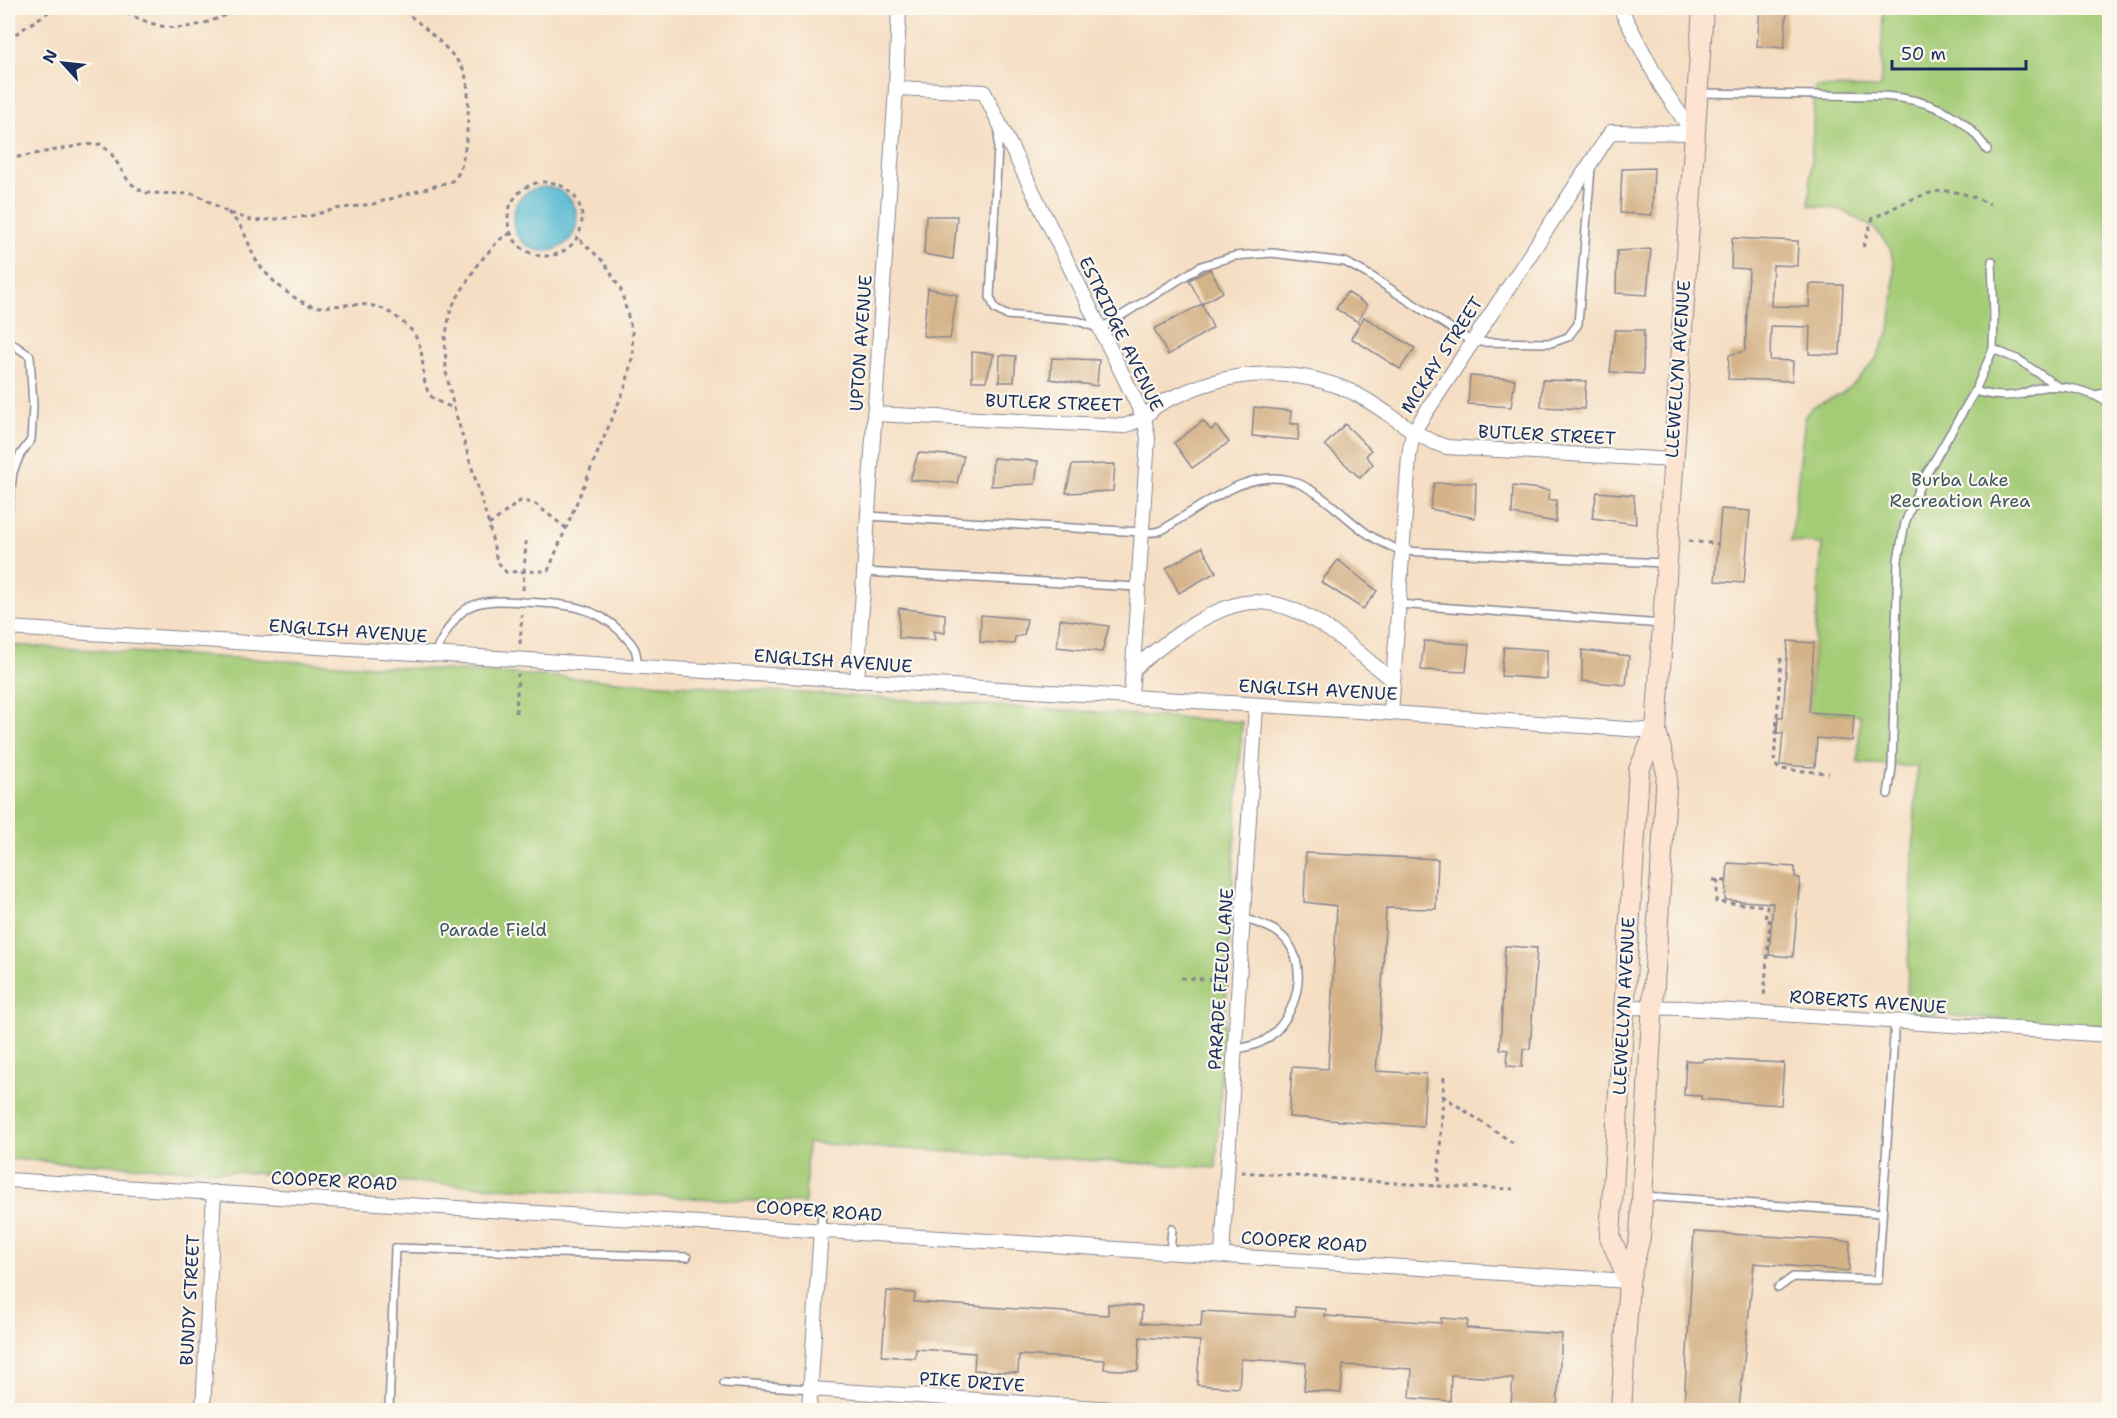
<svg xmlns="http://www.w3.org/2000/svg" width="2117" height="1418" font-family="'Shantell Sans',sans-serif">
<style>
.green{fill:#a4cc77;stroke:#607e6a;stroke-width:1.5}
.water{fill:#53b9d1;stroke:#377498;stroke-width:1.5}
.building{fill:#d5b389}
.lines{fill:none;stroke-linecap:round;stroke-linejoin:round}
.lane-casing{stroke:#888690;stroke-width:10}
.street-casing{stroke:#888690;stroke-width:16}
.secondary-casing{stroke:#888690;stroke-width:22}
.path{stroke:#888690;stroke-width:3;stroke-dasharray:4.5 4.5;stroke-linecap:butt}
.lane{stroke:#fff;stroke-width:7}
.street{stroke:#fff;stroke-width:14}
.secondary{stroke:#fde4d1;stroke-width:20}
.labels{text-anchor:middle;stroke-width:4.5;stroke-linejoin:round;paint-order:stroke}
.street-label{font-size:18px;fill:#1b2f5e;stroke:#fbf7ec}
.park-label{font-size:18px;fill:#3d5664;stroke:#fbf7ec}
</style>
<rect width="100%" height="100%" fill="#fbf7ec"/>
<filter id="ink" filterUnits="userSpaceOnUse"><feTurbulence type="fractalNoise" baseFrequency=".0167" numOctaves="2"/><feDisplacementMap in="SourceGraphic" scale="12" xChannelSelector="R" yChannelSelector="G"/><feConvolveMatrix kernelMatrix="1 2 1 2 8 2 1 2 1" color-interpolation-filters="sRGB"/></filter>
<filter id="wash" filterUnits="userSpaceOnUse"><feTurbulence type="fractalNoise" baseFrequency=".008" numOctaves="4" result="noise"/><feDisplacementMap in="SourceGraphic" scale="24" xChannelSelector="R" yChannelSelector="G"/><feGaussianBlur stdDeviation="1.35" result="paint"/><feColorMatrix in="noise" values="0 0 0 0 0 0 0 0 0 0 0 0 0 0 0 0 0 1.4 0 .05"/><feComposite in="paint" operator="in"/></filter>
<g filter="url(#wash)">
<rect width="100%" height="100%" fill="#f5dec3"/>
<g class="green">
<polygon points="1883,8 2109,8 2109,1026 1906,1013 1917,767 1858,763 1860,715 1809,712 1822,544 1791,542 1805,416 1812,407 1839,395 1852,386 1876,359 1890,330 1894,292 1894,266 1890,248 1875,229 1842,210 1809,205 1815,87 1881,88"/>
<polygon points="8,645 512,674 1242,722 1216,1168 807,1143 805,1203 670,1197 8,1159"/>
</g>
<circle class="water" cx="545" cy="219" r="32"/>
<g id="blocks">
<g class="building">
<polygon points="1760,8 1787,8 1784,48 1757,46"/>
<polygon points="1654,168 1652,215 1620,213 1622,169"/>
<polygon points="926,216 957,216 953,259 924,254"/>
<polygon points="1732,238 1798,241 1797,266 1773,265 1771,306 1809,307 1810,284 1843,285 1840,355 1809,354 1810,327 1771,326 1770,360 1793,361 1792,381 1728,379 1729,355 1745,351 1749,269 1731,268"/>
<polygon points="1651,249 1647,295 1616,293 1617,251"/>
<polygon points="1210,269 1223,292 1202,304 1189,280"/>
<polygon points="928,288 957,295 950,339 923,336"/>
<polygon points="1347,292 1367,305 1358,322 1336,309"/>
<polygon points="1202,304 1213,328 1168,355 1154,329"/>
<polygon points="1364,317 1415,348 1400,369 1351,338"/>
<polygon points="1615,330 1644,330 1643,374 1610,372"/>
<polygon points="972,352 994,354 986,381 972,381"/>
<polygon points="1000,355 1016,356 1014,382 999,382"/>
<polygon points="1052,358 1099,360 1097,386 1050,379"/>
<polygon points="1470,376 1515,379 1511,407 1468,404"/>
<polygon points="1542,380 1586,381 1584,409 1541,407"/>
<polygon points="1254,407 1291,411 1290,424 1299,424 1298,440 1252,436"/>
<polygon points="1203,421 1211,430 1216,426 1229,442 1192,468 1174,443"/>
<polygon points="1345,424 1371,450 1366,456 1373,464 1360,478 1325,445"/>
<polygon points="918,453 964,456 957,483 910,480"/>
<polygon points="993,458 1038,461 1035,484 991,486"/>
<polygon points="1115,464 1113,491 1066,493 1072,465"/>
<polygon points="1434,483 1476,483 1475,518 1430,509"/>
<polygon points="1513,486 1549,490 1548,500 1556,500 1556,522 1512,514"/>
<polygon points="1597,492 1634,495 1636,524 1592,518"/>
<polygon points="1721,509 1750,511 1744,583 1715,581"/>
<polygon points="1202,547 1216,572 1179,593 1166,568"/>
<polygon points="1338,560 1377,591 1363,609 1321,582"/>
<polygon points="899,608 945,614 945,633 933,631 935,640 899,638"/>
<polygon points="981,615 1027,619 1024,635 1015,637 1014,644 980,642"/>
<polygon points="1060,619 1109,626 1102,652 1057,647"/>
<polygon points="1424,641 1469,644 1466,672 1421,670"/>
<polygon points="1788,641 1814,643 1809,712 1854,715 1852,741 1817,738 1815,767 1780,765 1783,733 1777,733 1778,717 1783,717"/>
<polygon points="1504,647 1547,650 1547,679 1501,676"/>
<polygon points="1582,650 1629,656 1626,685 1582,681"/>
<polygon points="1306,853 1438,859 1436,909 1386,908 1380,1026 1376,1071 1426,1074 1423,1127 1289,1117 1292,1067 1328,1069 1337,906 1304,902"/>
<polygon points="1728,863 1795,867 1795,877 1800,878 1793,957 1769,955 1773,903 1725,900"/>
<polygon points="1505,946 1537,948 1530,1049 1523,1049 1522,1067 1507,1066 1508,1050 1500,1049"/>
<polygon points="1703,1059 1784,1063 1781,1105 1701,1099 1701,1096 1684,1095 1686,1060 1703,1062"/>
<polygon points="1694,1232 1850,1241 1849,1271 1754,1263 1739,1409 1684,1405"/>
<polygon points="887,1291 915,1293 914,1302 1108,1315 1108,1304 1142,1306 1141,1323 1201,1327 1202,1311 1295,1316 1295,1307 1326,1309 1325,1316 1441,1323 1441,1318 1468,1320 1467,1328 1562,1334 1557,1407 1551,1407 1550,1410 1537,1410 1537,1406 1511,1404 1513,1379 1451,1375 1450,1401 1410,1398 1412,1369 1343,1365 1341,1393 1304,1390 1306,1363 1241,1359 1239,1388 1197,1385 1200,1341 1140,1337 1138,1371 1104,1369 1105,1360 1019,1355 1018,1373 974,1370 975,1353 916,1349 915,1358 882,1356"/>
</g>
</g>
</g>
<g filter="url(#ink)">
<use href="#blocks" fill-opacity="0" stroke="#888690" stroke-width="1.5"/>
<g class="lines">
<g class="lane-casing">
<g id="lane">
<path d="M 1699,93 L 1883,96 C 1926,99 1963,112 1987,150"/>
<polyline points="999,129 990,297 995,309 1006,315 1078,321 1100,329 1201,266 1235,256 1272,253 1345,262 1369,275 1472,342 1551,343 1568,337 1578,324 1591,168"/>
<polyline points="8,341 30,356 33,406 31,440 20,455 13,472 8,514"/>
<polyline points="1993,349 2019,360 2057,386"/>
<path d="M 1975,391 C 1991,396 2005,398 2021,394 C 2027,392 2033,389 2039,388 C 2062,383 2090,391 2110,404"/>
<polyline points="2095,395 2110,392"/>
<path d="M 868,516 L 1141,532 C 1146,532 1154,533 1159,531 C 1166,529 1173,523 1179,519 C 1212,500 1249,470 1289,480 C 1316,487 1343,516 1365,532 C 1377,541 1389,546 1402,551 L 1664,563"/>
<polyline points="864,572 1137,587"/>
<polyline points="1398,604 1662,624"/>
<path d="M 434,654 C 443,638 452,617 469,607 C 485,599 506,601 523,602 C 561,604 593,604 621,632 C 633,645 638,648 637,667"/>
<polyline points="1888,794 1892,768 1898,560 1905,523 1920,485 1975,391 1993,349 1994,315 1992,261"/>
<path d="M 1234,1050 C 1244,1047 1257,1046 1265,1040 C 1298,1019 1314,958 1277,932 C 1267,925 1254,922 1243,918"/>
<polyline points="1645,1196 1882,1213"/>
<polyline points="821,1229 822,1209"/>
<polyline points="1170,1252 1172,1229"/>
<polyline points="1778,1288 1793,1277 1878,1280 1895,1021"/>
<polyline points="724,1383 811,1389"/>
<polyline points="389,1410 395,1248 687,1257"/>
</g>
</g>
<g class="street-casing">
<g id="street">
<polyline points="1620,8 1661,86 1693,133"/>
<polyline points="896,88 984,92 1144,418 1148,438 1131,697"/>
<path d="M 874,414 L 1124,426 C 1131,423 1139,421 1145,417 C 1149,414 1151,410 1155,407 C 1162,402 1171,398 1179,395 C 1233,369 1296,367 1352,392 C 1385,408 1411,435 1446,447 L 1673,460"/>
<polyline points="8,628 1391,713 1656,731"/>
<path d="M 1133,669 C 1163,644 1215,602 1256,602 C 1277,602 1299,611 1317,622 C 1344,638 1368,661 1393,681"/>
<polyline points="857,681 896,88 899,8"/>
<polyline points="1391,713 1409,456 1413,432 1611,132 1693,133"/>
<polyline points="1624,1007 1685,1008 2110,1035"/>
<polyline points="8,1180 1629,1281"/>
<polyline points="1222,1255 1256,705"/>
<polyline points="811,1389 1130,1410"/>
<polyline points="203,1410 214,1192"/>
<polyline points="809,1410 821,1229"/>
</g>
</g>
<g class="secondary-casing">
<g id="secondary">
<polyline points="1629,1281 1610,1237 1639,770 1656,731"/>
<polyline points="1621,1410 1629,1281 1640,1237 1650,1051 1667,772 1656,731 1703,8"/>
</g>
</g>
<g class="path">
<path d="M 109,8 C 125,11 139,20 154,24 C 185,34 214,21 241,8"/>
<polyline points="8,39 53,9 63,8"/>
<path d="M 8,159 L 82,145 L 100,144 L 111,153 L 129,182 L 144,193 L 196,194 L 227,212 L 254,221 L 310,216 L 335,209 L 373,204 L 452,181 C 455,178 459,174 460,170 C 467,151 473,87 463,69 C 451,49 419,22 400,8"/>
<circle cx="545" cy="219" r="37"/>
<path d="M 228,212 C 232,217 237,221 240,226 C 248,237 250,252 258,263 C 269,279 289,296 306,304 C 315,308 324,307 333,306 C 366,303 380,302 405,324 C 433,347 415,382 433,398 C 439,403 448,406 454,408"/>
<polyline points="511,233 499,240 477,265 451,308 445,339 446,372 454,408 489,525 497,561 506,572 548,571 626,385 633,354 632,331 621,290 605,263 577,237"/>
<path d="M 1863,247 L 1873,218 C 1895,208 1920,192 1944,191 C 1959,191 1977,198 1990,204"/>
<polyline points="489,525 520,501 534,503 567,529"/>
<polyline points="1689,541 1718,544"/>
<polyline points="523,590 526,541"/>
<polyline points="520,644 522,614"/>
<polyline points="1781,658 1774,763 1779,769 1829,773"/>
<polyline points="516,713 518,674"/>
<polyline points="1713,880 1727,881"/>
<polyline points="1718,880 1716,902 1767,906 1765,920 1770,921 1764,998"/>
<polyline points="1181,978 1225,980"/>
<polyline points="1444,1077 1443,1096 1516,1145"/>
<polyline points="1443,1096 1438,1186 1513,1189"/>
<polyline points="1241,1172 1438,1186"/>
</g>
<use href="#lane" class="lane"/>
<use href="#street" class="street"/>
<use href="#secondary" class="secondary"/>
</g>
</g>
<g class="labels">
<g class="street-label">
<text transform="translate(1121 334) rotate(64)" y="6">ESTRIDGE AVENUE</text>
<text transform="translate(861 343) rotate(-86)" y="6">UPTON AVENUE</text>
<text transform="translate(1442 355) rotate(-57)" y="6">MCKAY STREET</text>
<text transform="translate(1678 369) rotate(-86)" y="6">LLEWELLYN AVENUE</text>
<text transform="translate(1054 403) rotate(2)" y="6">BUTLER STREET</text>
<text transform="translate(1547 435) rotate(3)" y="6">BUTLER STREET</text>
<text transform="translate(348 631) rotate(4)" y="6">ENGLISH AVENUE</text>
<text transform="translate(833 661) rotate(4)" y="6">ENGLISH AVENUE</text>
<text transform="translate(1318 690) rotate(3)" y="6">ENGLISH AVENUE</text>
<text transform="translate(1221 979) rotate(-86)" y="6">PARADE FIELD LANE</text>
<text transform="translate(1868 1002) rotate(4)" y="6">ROBERTS AVENUE</text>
<text transform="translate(1624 1006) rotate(-87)" y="6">LLEWELLYN AVENUE</text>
<text transform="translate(334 1181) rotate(3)" y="6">COOPER ROAD</text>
<text transform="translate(819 1211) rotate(4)" y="6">COOPER ROAD</text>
<text transform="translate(1304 1242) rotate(4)" y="6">COOPER ROAD</text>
<text transform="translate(190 1300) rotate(-87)" y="6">BUNDY STREET</text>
<text transform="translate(972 1382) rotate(4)" y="6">PIKE DRIVE</text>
</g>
<g class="park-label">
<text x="1960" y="486">Burba Lake<tspan x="1960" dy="21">Recreation Area</tspan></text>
<text x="493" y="936">Parade Field</text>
</g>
</g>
<rect width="2117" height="1418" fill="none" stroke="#fbf7ec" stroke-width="30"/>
<g transform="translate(63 63) rotate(297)" stroke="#fbf7ec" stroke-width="4.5" paint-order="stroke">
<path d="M0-4.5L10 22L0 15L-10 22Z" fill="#1b2f5e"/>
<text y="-9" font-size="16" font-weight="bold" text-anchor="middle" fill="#1b2f5e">N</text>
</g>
<path d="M1892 60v9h134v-9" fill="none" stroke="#1b2f5e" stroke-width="3"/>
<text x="1901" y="60" font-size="18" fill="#1b2f5e" stroke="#fbf7ec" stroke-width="4.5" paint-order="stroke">50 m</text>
</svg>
